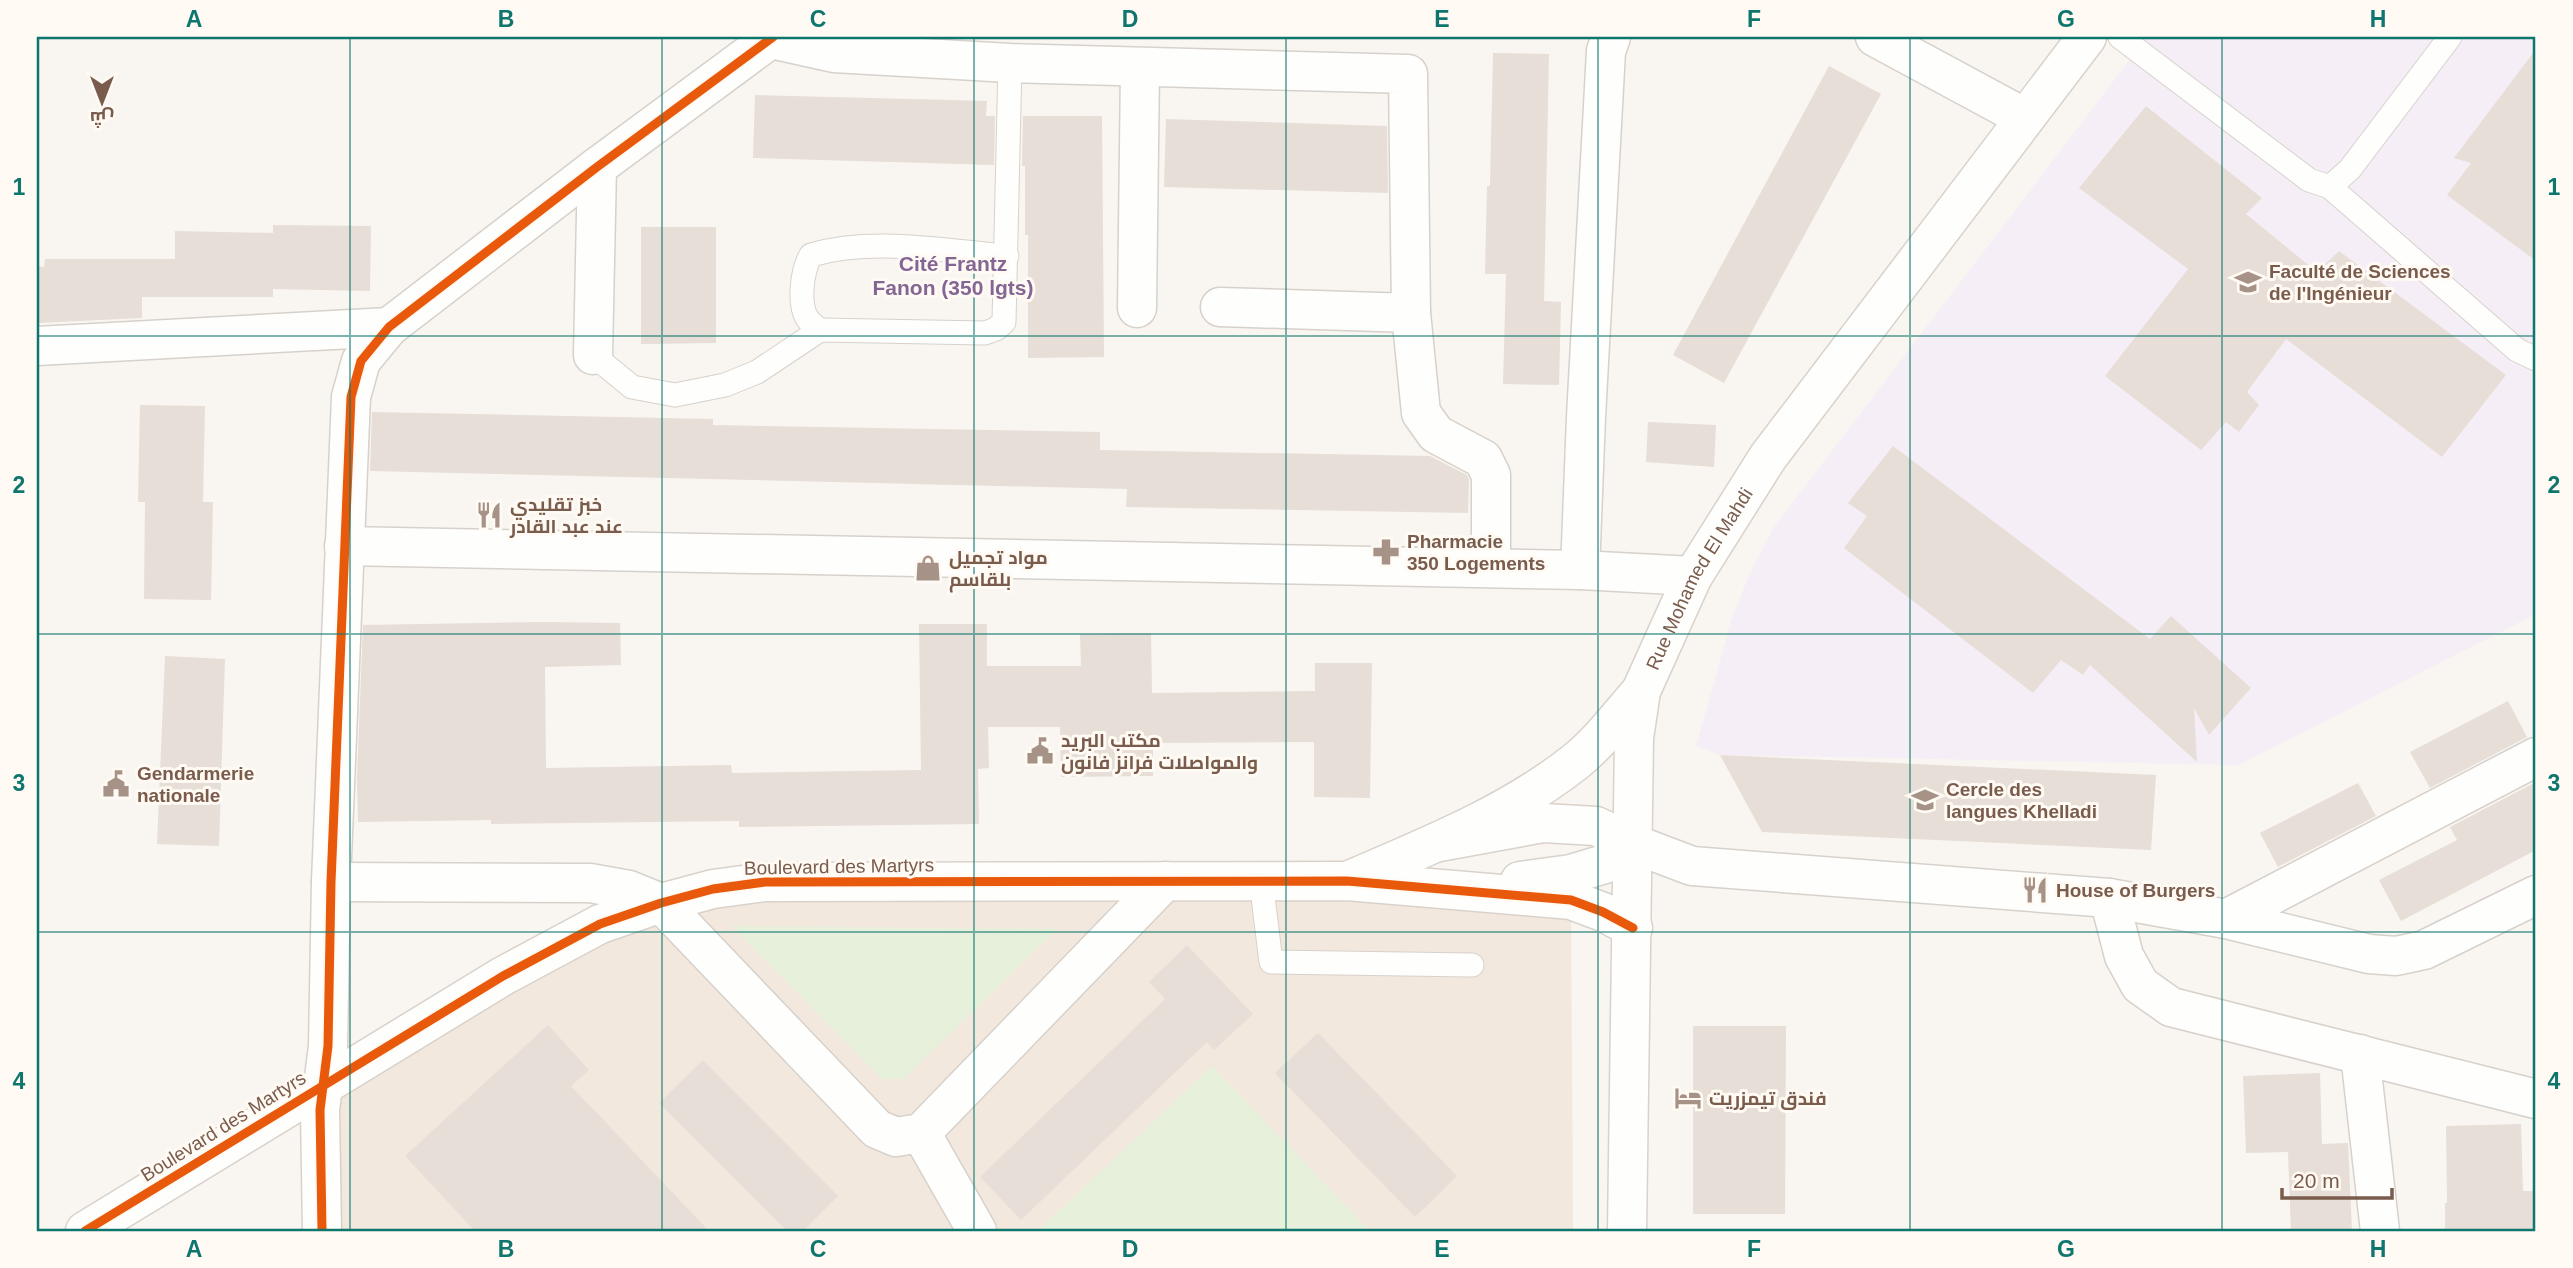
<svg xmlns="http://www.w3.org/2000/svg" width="2573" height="1268" font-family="Helvetica,Cairo,sans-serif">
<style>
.residential{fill:#f2e8de}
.education{fill:#f6eef6}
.green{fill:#e7f0db}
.building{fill:#e6ded7}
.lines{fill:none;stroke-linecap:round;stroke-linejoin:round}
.lane-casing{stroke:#d7d1cb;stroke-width:25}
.street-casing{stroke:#d7d1cb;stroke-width:41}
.secondary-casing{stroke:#d9d2cb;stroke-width:41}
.lane{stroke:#fefefd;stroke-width:23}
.street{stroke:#fefefd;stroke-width:38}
.secondary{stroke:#fefefd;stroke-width:38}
.cycleway-casing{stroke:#fffaf3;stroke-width:13}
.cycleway{stroke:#e8590c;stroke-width:9}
.grid{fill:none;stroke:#0f766e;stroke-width:2;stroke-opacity:0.55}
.labels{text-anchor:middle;stroke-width:6;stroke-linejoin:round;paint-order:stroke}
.poi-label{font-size:19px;font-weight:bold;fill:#7a5c4d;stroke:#fffaf3;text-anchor:start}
.street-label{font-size:19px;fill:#7a5c4d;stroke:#fffaf3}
.neighbourhood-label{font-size:21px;font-weight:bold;fill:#846695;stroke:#fffaf3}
.neatline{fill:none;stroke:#0f766e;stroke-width:2.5}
.grid-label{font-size:23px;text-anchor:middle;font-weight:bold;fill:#0f766e}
</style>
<rect width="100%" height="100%" fill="#f9f5f0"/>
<polygon class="residential" points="766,882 1571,900 1573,1231 307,1231 307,1090 499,975"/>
<polygon class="education" points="2147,37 2536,37 2536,614 2239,765 1720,755 1696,746 1732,618 1750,573 1774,527"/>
<g class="green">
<polygon points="732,926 1057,929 904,1079 882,1079"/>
<polygon points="1212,1066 1370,1231 1038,1231"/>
</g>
<g class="building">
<polygon points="2536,49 2536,261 2447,195 2471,163 2454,158"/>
<polygon points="1493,53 1549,54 1544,301 1561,302 1559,385 1503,384 1506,274 1485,274 1487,186 1490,186"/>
<polygon points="1829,66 1881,94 1724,383 1673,355"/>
<polygon points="755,95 987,101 986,116 995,116 994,165 753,158"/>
<polygon points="2146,106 2262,198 2246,214 2317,272 2339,251 2506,375 2442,457 2286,339 2247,392 2259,405 2239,432 2226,422 2201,450 2105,376 2188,269 2079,188"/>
<polygon points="1023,116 1102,116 1104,357 1028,358 1028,235 1025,235 1025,166 1022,166"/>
<polygon points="1166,119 1387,126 1388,193 1164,187"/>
<polygon points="273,225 371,226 370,291 273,289 273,297 142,297 142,318 37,323 37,266 44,267 45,259 175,259 175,231 273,233"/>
<polygon points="641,227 716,227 716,343 641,344"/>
<polygon points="140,405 205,406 203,502 213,502 211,600 144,599 145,502 138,502"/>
<polygon points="372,412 713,419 713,425 1100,432 1100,450 1430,456 1467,475 1469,479 1468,513 1126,507 1127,489 370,471"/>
<polygon points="1648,422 1716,425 1714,467 1646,462"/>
<polygon points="1893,446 2150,639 2171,616 2251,688 2209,735 2194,708 2197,762 2090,665 2083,675 2061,660 2033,693 1844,548 1867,516 1848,503"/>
<polygon points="544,622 620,623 621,665 545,667 546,768 731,765 732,773 921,770 919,624 987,624 987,666 1081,666 1080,634 1151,633 1152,693 1315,691 1315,663 1372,663 1370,798 1314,797 1314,742 1153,743 1153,776 1061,777 1060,727 988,727 989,768 978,769 979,824 739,827 739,821 491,824 491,820 358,822 357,776 363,625"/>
<polygon points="165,656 225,659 219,846 157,844"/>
<polygon points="2508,701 2527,737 2430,788 2410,752"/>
<polygon points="1720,755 2156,775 2151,850 1762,832"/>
<polygon points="2536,782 2536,850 2401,921 2379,880 2457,840 2450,827"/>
<polygon points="2358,783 2376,816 2278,867 2260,833"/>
<polygon points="1187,945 1253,1014 1214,1050 1207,1042 1021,1220 980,1177 1165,999 1149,982"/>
<polygon points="548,1025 589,1070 571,1086 709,1231 475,1231 405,1156"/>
<polygon points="1693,1026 1786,1026 1785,1214 1693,1214"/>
<polygon points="1318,1033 1457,1176 1415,1217 1275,1073"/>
<polygon points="703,1060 838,1196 803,1231 787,1231 659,1103"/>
<polygon points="2320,1073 2322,1144 2348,1143 2352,1231 2291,1231 2288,1152 2246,1153 2243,1076"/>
<polygon points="2521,1124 2523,1191 2536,1191 2536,1231 2445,1231 2445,1203 2447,1203 2446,1126"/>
</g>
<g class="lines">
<g class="lane-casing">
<g id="lane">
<polyline points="2120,37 2309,180 2330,187 2350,169 2450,37"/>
<polyline points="2330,187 2517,350 2536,359"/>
<path d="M 820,330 C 815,326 810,323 807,318 C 798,303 802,270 811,255 C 873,237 943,251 1007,256"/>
<polyline points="593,355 632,387 675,395 725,385 757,372 820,330 985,333 996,329 1004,322 1010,63"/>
<polyline points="1261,881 1271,962 1472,965"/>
</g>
</g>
<g class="street-casing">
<g id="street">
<polyline points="1875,37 2025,118"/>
<polyline points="771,39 834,53 1010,63 1408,74 1411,313 1220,307"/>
<polyline points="1137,308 1140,68"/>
<polyline points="1411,313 1421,413 1436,434 1483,459 1491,475 1491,568"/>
<polyline points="37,346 389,327"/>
<polyline points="593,355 597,167"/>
<polyline points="344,546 1580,570 1693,576"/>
<polyline points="1580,570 1586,417 1606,51 1611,37"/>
<polyline points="1634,844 1692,866 2109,898 2226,919 2369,954 2396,956 2424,950 2536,895"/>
<polyline points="331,882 590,883 629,890 661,903 877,1129 896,1137 921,1133 1165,881"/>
<polyline points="2109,898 2124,956 2140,985 2171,1007 2536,1099"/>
<polyline points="2226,919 2536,757"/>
<polyline points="2360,1054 2380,1231"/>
<polyline points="921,1133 977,1231"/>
<polyline points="322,1231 320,1110 328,1046 331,882 351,397 361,361 389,327 597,167 773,37"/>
</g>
</g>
<g class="secondary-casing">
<g id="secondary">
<polyline points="1439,842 1543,823 1596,826 1634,844 1608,863 1571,874 1520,881"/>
<path d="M 1352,879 C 1429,846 1509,814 1575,762 C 1600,742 1620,715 1641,691"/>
<polyline points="85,1231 503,976 600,924 661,903 713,889 765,882 1347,881 1571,900 1603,912 1633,928"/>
<path id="s1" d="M 1627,1231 L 1634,738 L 1641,691 L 1693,576 L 1768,457 L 2087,37"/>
</g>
</g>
<use href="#lane" class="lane"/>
<use href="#street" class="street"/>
<use href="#secondary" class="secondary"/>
<g class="cycleway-casing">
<g id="cycleway">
<polyline points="85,1231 503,976 600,924 661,903 713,889 765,882 1347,881 1571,900 1603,912 1633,928"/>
<polyline points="322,1231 320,1110 328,1046 331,882 351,397 361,361 389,327 597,167 773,37"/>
</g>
</g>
<use href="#cycleway" class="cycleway"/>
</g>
<path class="grid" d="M 350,37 L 350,1231M 662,37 L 662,1231M 974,37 L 974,1231M 1286,37 L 1286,1231M 1598,37 L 1598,1231M 1910,37 L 1910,1231M 2222,37 L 2222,1231M 37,336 L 2536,336M 37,634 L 2536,634M 37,932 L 2536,932"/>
<defs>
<g id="university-bare" transform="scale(2.1)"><path d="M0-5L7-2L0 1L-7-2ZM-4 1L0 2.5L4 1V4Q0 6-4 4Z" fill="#a69286" stroke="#fffaf3" stroke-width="2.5" paint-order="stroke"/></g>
<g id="restaurant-bare" transform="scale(2.1)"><path d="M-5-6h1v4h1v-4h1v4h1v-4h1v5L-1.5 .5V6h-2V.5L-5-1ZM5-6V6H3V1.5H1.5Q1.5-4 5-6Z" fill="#a69286" stroke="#fffaf3" stroke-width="2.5" paint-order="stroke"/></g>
<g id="pharmacy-bare" transform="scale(2.1)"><path d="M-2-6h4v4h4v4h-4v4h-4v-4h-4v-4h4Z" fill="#a69286" stroke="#fffaf3" stroke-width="2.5" paint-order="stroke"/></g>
<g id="shop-bare" transform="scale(2.1)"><path d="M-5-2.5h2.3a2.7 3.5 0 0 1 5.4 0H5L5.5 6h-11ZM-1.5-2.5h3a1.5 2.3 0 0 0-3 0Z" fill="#a69286" stroke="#fffaf3" stroke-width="2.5" paint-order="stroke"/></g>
<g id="civic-bare" transform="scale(2.1)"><path d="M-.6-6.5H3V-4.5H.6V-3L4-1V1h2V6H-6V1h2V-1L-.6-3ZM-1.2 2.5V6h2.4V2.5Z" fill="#a69286" stroke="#fffaf3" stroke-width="2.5" paint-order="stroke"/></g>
<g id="school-bare" transform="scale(2.1)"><path d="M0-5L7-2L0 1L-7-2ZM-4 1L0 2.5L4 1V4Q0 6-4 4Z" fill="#a69286" stroke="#fffaf3" stroke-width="2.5" paint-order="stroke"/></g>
<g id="hotel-bare" transform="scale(2.1)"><path d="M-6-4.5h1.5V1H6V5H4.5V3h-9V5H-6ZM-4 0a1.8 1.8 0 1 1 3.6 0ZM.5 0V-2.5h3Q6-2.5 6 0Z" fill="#a69286" stroke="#fffaf3" stroke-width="2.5" paint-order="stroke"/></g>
</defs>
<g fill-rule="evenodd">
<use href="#university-bare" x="2248" y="282"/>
<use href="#restaurant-bare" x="489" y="515"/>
<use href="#pharmacy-bare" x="1386" y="552"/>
<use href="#shop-bare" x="928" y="568"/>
<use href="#civic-bare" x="1040" y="751"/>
<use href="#civic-bare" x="116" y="784"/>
<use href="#school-bare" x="1925" y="800"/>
<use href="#restaurant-bare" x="2035" y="890"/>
<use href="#hotel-bare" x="1688" y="1098"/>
</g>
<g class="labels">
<g class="poi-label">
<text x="2269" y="278">Faculté de Sciences<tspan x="2269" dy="22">de l'Ingénieur</tspan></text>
<text x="510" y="511">خبز تقليدي<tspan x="510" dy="22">عند عبد القادر</tspan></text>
<text x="1407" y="548">Pharmacie<tspan x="1407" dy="22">350 Logements</tspan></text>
<text x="949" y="564">مواد تجميل<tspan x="949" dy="22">بلقاسم</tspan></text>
<text x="1061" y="747">مكتب البريد<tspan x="1061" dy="22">والمواصلات فرانز فانون</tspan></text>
<text x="137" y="780">Gendarmerie<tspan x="137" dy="22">nationale</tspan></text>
<text x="1946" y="796">Cercle des<tspan x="1946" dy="22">langues Khelladi</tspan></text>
<text x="2056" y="897">House of Burgers</text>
<text x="1709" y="1105">فندق تيمزريت</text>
</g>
<g class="street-label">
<text dy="7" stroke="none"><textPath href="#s1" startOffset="667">Rue Mohamed El Mahdi</textPath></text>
<text transform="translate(839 866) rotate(-1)" y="7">Boulevard des Martyrs</text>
<text transform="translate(223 1126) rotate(-32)" y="7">Boulevard des Martyrs</text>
</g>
<g class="neighbourhood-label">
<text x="953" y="271">Cité Frantz<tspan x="953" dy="24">Fanon (350 lgts)</tspan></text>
</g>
</g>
<rect width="2573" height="1268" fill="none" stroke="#fffaf3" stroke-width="77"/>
<g transform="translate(102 102) rotate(180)" stroke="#fffaf3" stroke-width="5" paint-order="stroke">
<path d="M0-5L12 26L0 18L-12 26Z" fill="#7a5c4d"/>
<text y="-10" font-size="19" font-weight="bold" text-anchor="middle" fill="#7a5c4d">ش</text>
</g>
<path d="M2282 1188v10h110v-10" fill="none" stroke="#7a5c4d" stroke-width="3.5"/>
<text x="2293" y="1188" font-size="21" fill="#7a5c4d" stroke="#fffaf3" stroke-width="5" paint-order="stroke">20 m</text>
<rect x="38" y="38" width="2496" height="1192" class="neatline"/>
<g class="grid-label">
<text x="194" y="27">A</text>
<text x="506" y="27">B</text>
<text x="818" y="27">C</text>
<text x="1130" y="27">D</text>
<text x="1442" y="27">E</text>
<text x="1754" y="27">F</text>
<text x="2066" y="27">G</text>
<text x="2378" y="27">H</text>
<text x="19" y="195">1</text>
<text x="2554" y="195">1</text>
<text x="19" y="493">2</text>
<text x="2554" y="493">2</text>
<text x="19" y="791">3</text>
<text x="2554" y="791">3</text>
<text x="19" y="1089">4</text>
<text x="2554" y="1089">4</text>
<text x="194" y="1257">A</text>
<text x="506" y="1257">B</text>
<text x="818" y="1257">C</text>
<text x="1130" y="1257">D</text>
<text x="1442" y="1257">E</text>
<text x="1754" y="1257">F</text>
<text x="2066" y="1257">G</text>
<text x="2378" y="1257">H</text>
</g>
</svg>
